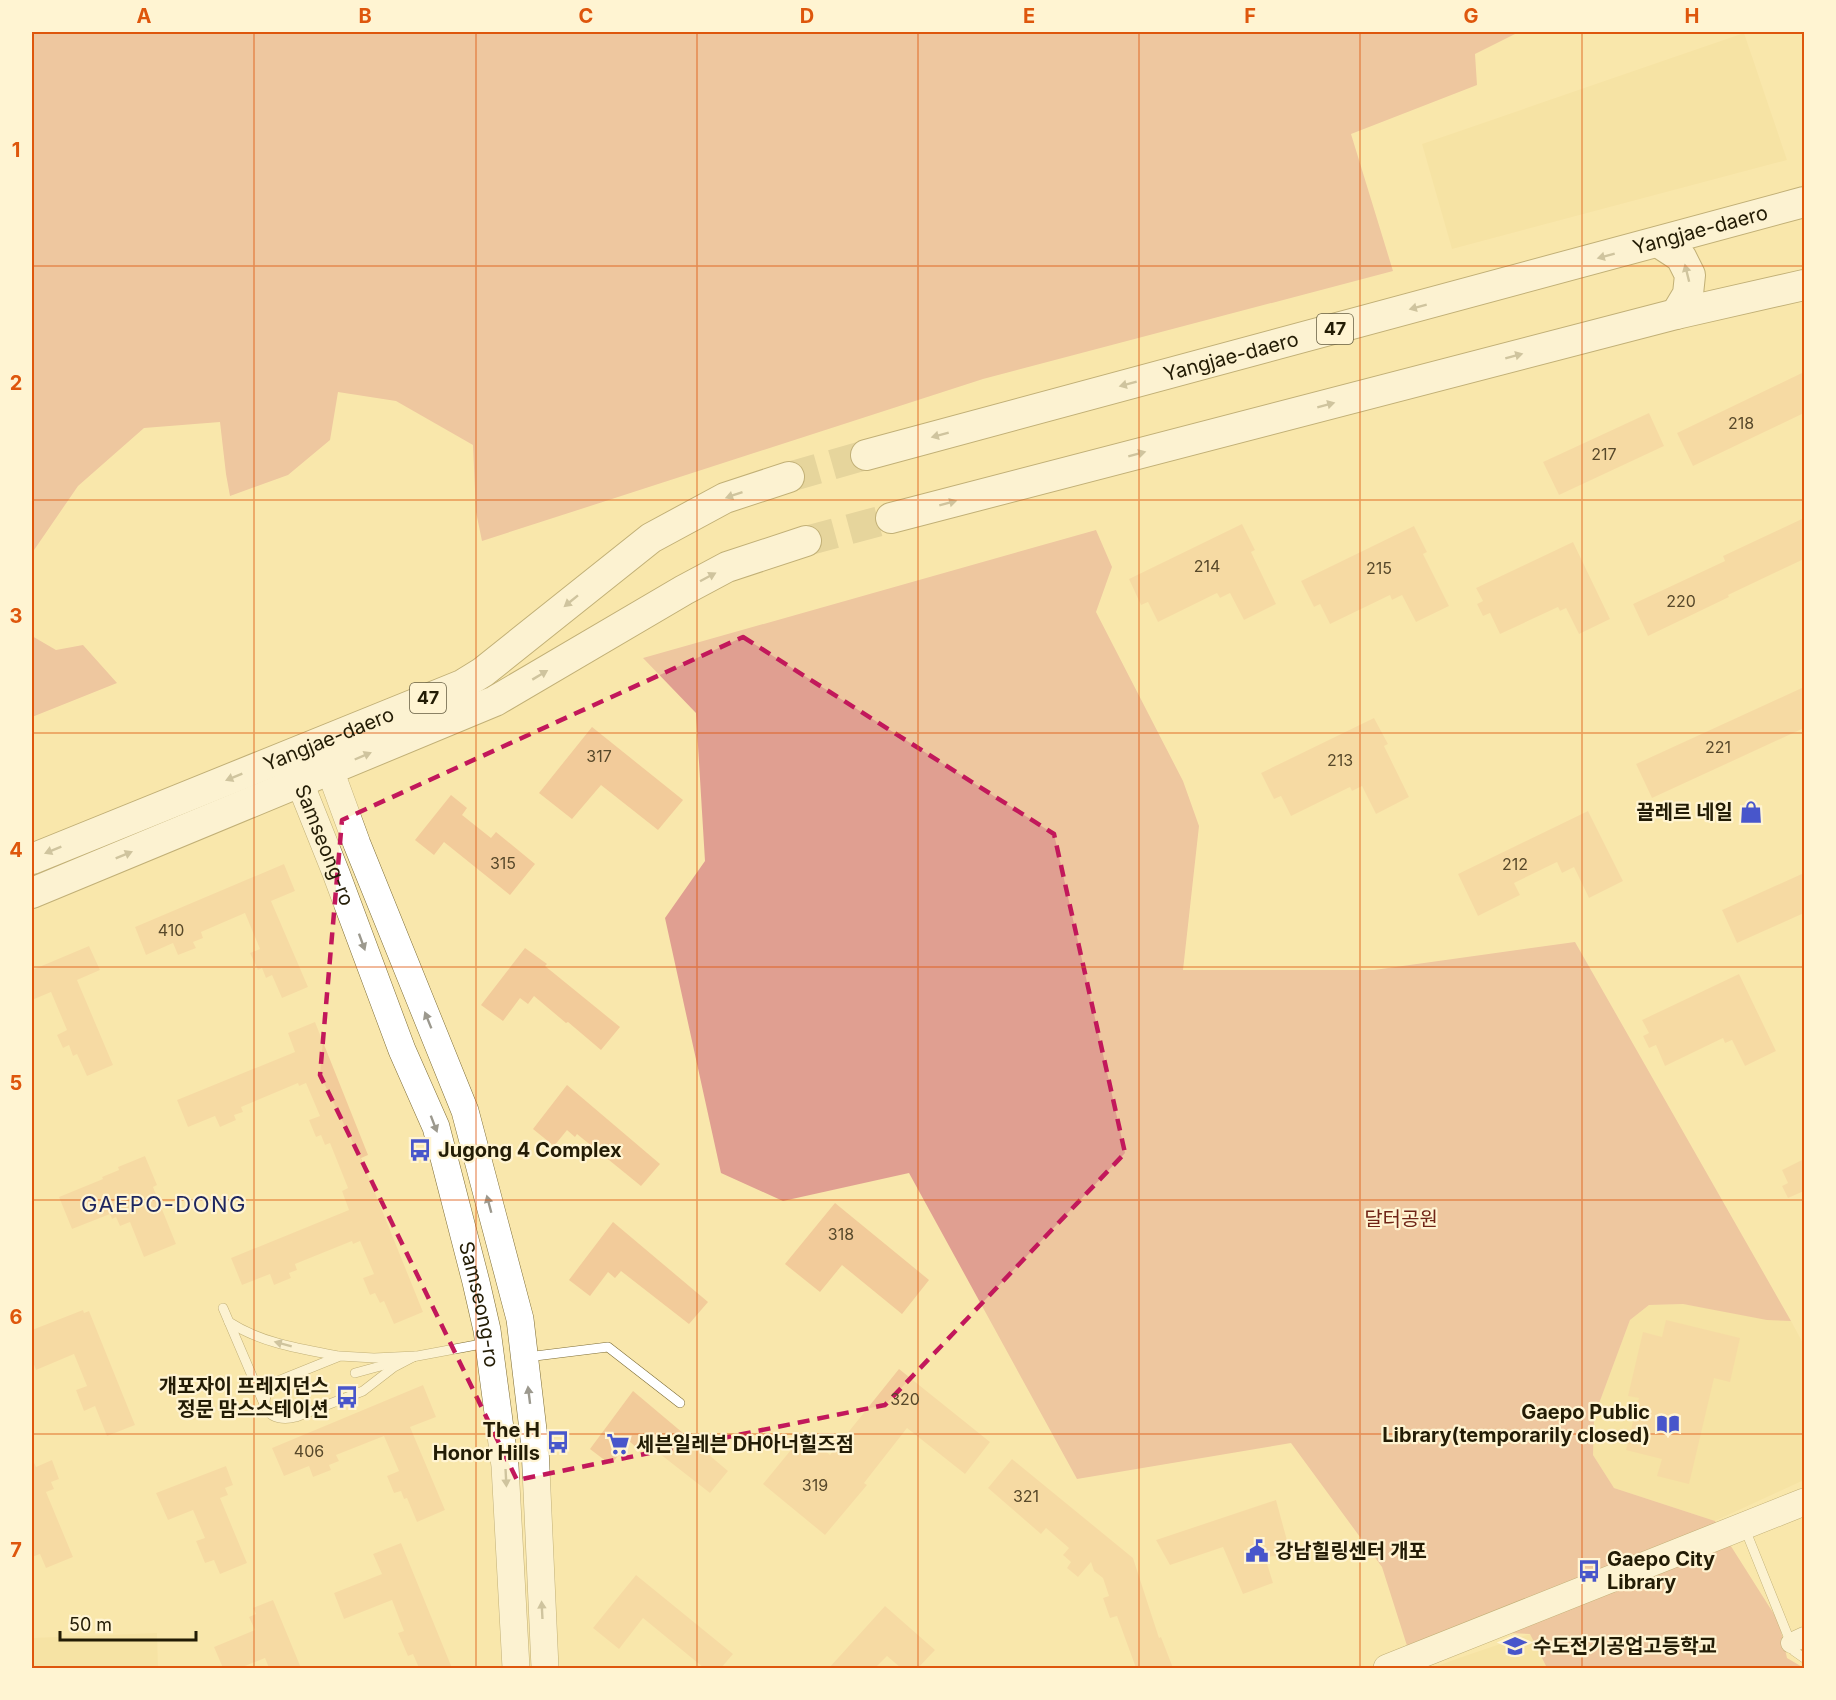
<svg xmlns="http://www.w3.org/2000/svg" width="1836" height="1700" font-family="Inter,'Noto Sans KR',sans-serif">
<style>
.built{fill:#f2dd9b}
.forest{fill:#e09f91}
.building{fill:#f2cb9a}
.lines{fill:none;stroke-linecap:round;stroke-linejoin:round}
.primary-tunnel{stroke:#cebe8b;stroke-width:30;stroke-dasharray:30 15;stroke-linecap:butt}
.lane-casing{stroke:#7e6d36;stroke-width:10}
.street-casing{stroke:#7e6d36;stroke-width:21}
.secondary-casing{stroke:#7e6d36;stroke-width:28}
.primary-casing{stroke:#7e6d36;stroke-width:32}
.lane{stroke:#fff;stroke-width:9}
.street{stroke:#fff;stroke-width:20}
.secondary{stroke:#fff;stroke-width:27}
.primary{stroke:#fff;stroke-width:30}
.oneway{fill:#9c998e}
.marked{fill:none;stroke:#c2185b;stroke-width:4.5;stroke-dasharray:12 8;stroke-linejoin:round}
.grid{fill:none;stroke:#de560c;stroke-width:1.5;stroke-opacity:0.55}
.labels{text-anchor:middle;stroke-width:4.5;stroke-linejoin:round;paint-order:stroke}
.number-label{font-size:16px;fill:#57482a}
.shield{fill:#fff4d2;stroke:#655d42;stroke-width:1.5}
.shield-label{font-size:18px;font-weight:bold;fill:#231c05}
.street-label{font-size:20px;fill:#231c05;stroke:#fff4d2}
.poi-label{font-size:20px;font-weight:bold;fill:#231c05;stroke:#fff4d2;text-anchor:start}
.park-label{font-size:20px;fill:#702416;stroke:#fff4d2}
.quarter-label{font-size:22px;letter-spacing:1.5px;fill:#1e265f;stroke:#fff4d2}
.neatline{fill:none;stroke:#de560c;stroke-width:2}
.grid-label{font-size:20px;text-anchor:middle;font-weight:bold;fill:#de560c}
</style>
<rect width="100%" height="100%" fill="#f9e7ac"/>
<g class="built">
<polygon points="1744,33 1787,160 1452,249 1422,144"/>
<polygon points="1683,1304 1791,1321 1804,1345 1804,1480 1715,1521 1614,1488 1593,1455 1594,1417 1630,1320 1649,1305"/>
<polygon points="157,1633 158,1668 32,1668 32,1638"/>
<polygon points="1530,1634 1547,1668 1432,1668 1459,1658"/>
</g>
<g class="forest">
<polygon points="32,32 1519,32 1475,54 1477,85 1351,134 1393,271 983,379 482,541 476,512 473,445 396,401 338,392 330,440 288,475 230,496 226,474 220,422 144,428 78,486 32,553"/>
<polygon points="1096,530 1112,567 1096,612 1183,781 1199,826 1183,970 1374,970 1575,942 1791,1321 1767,1320 1683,1304 1649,1305 1630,1320 1594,1417 1593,1455 1614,1488 1715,1521 1779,1622 1787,1658 1804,1668 1547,1668 1530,1634 1481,1632 1409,1652 1382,1567 1291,1443 1077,1479 909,1173 783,1201 721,1173 665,918 705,861 696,713 643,658"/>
<polygon points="32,636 56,650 83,645 117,683 32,717"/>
</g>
<g class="building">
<polygon points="1804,372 1804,413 1693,466 1677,433"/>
<polygon points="1649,413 1664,446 1559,495 1543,462"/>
<polygon points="1804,518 1804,559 1728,595 1729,597 1648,636 1633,604 1725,561 1723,556"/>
<polygon points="1242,524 1255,550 1251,552 1276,604 1244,620 1230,593 1220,598 1217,593 1158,622 1148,602 1141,605 1129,579"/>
<polygon points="1414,526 1427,552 1423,554 1449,606 1416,622 1402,595 1392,600 1390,595 1330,624 1320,604 1314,607 1301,581"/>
<polygon points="1573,542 1610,619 1579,634 1566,608 1560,611 1558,607 1500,634 1490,613 1483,616 1477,604 1483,601 1476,588"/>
<polygon points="1804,687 1804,728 1652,798 1636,764"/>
<polygon points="1374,718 1388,744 1384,746 1409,797 1376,814 1362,786 1352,791 1350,787 1291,816 1281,796 1274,799 1261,773"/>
<polygon points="592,727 683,800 658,830 601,785 572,819 539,793"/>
<polygon points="451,795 467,808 462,815 491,838 496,832 535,864 510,895 444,842 434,855 415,840"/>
<polygon points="1588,811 1623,881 1589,898 1574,867 1562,873 1557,862 1514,883 1520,895 1478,916 1458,874"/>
<polygon points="284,864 295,891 271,901 308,987 282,998 272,975 266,978 262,968 258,970 250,953 260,949 245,913 201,932 203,938 193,942 196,948 178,955 173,943 146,955 135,927"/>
<polygon points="1804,873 1804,913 1737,943 1722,910"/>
<polygon points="89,946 100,970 77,980 113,1065 87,1076 77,1054 73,1056 69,1045 63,1048 57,1035 67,1030 51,992 32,1000 32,970"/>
<polygon points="525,948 547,964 545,966 620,1027 601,1050 568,1022 566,1023 534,996 528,1004 520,998 503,1021 481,1005"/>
<polygon points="1739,974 1776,1051 1745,1066 1732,1040 1725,1043 1723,1038 1665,1066 1656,1045 1649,1048 1643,1036 1649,1033 1642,1020"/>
<polygon points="315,1022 368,1155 361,1158 423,1312 394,1324 384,1301 380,1303 375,1293 370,1295 363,1278 374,1274 360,1241 353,1244 352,1241 295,1264 297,1270 289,1273 291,1278 274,1285 270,1274 242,1285 231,1258 349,1210 342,1191 348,1188 330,1143 325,1145 321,1135 316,1137 309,1120 320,1116 306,1083 299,1086 298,1083 241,1107 243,1112 234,1115 236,1120 220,1127 215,1116 188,1127 177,1100 295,1052 288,1033"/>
<polygon points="567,1085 660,1164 641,1186 577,1134 575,1137 567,1130 554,1146 533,1129"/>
<polygon points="145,1156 157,1185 153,1187 176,1244 144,1257 130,1222 120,1226 116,1217 112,1219 110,1214 72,1229 59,1197 103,1179 102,1177 119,1170 118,1167"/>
<polygon points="1804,1159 1804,1191 1788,1198 1782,1186 1788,1183 1782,1170"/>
<polygon points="835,1203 929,1280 902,1314 842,1265 820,1292 785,1264"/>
<polygon points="613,1222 708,1302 689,1324 621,1271 615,1278 608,1272 590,1296 569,1280"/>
<polygon points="83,1310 84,1313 89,1311 135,1425 107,1436 95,1406 84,1411 76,1390 87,1386 74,1354 36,1370 32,1359 32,1330"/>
<polygon points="1666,1320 1740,1338 1730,1382 1714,1378 1689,1484 1657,1476 1662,1459 1626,1450 1639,1398 1628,1396 1643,1332 1662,1337"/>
<polygon points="899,1369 990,1442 965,1474 907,1428 864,1483 867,1485 825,1535 763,1484 804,1434 830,1455"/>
<polygon points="423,1385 436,1417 410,1427 445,1510 417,1522 407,1498 404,1499 401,1491 394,1493 387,1476 399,1471 384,1436 336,1455 339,1461 329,1465 331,1470 313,1477 309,1466 284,1476 272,1448"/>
<polygon points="633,1391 728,1471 710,1493 642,1440 636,1447 629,1441 611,1465 590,1449"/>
<polygon points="32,1458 36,1467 52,1460 59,1479 51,1482 54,1489 46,1492 73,1557 46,1568 40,1554 32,1557"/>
<polygon points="1012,1459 1133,1558 1159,1638 1161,1637 1173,1668 1136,1668 1117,1616 1110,1618 1103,1598 1109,1596 1103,1578 1094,1571 1091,1562 1078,1577 1067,1568 1071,1562 1063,1555 1069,1548 1046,1528 1041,1534 988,1488"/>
<polygon points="226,1466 233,1485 225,1488 228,1495 220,1498 247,1563 220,1574 214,1560 205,1563 196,1541 205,1538 193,1510 168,1520 156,1493"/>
<polygon points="1276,1500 1291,1555 1265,1557 1273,1583 1243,1594 1223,1547 1170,1565 1156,1540"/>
<polygon points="401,1543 452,1668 419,1668 413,1654 408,1656 398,1633 404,1631 392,1600 344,1619 334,1593 382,1574 373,1554"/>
<polygon points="636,1575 733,1654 721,1668 704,1668 643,1618 619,1649 593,1628"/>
<polygon points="273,1600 301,1668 269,1668 265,1658 240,1668 223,1668 214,1647 255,1630 249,1617 256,1614 253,1608"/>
<polygon points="885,1606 935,1650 918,1668 901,1668 887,1656 875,1668 829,1668"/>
</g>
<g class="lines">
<g class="primary-tunnel">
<polyline points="789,477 866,455"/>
<polyline points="806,541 891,518"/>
</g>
<g class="lane-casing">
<g id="lane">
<polyline points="223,1308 264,1404"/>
<path d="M 229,1322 C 261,1343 301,1349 338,1356"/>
<path d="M 340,1356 L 374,1358 L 415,1356 L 394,1367 L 363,1391 L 296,1417 C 270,1424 255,1406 273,1383 Z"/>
<polyline points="412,1357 487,1343"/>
<polyline points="527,1357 608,1347 680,1403"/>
<polyline points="355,1373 399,1361"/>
<polyline points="1745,1529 1794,1651 1804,1658"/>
</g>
</g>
<g class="street-casing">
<polyline id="street" points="1791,1643 1804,1637"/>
</g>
<g class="secondary-casing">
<g id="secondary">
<polyline points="312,755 330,770 357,844 465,1111 520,1319 535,1447 545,1668"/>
<path id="s1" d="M 303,762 L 300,783 L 336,873 L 402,1050 L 436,1127 L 476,1282 L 487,1330 L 505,1466 L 516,1668"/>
<polyline points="1387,1668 1804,1502"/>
</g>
</g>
<g class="primary-casing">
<g id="primary">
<polyline points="1658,242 1681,257 1690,275 1688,294 1676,314"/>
<path id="s2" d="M 866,455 L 1804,202"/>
<polyline points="891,518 1676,314 1804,285"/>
<path id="s3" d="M 32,859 L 462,685 L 483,672 L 651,538 L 725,498 L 789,477"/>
<polyline points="32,893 495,701 684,590 727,567 806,541"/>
</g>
</g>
<use href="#lane" class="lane"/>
<use href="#street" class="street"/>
<use href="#secondary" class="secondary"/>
<use href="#primary" class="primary"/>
</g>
<defs><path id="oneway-solid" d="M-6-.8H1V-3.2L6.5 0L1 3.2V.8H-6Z" transform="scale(1.5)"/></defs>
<g class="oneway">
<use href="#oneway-solid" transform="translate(1606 256) rotate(165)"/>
<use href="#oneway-solid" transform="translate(1687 273) rotate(-104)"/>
<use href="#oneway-solid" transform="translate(1418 307) rotate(165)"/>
<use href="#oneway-solid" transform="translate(1514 356) rotate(-15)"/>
<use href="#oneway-solid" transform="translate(1128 384) rotate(165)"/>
<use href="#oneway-solid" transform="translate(1326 405) rotate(-15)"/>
<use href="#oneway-solid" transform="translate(940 435) rotate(165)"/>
<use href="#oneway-solid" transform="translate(1137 454) rotate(-15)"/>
<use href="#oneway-solid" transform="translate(734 495) rotate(161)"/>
<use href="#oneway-solid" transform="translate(948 503) rotate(-15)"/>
<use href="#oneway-solid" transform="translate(708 577) rotate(-28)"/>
<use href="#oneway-solid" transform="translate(571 601) rotate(141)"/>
<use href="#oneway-solid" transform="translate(540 675) rotate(-31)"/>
<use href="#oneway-solid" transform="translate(363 756) rotate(-23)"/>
<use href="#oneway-solid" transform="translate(234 777) rotate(158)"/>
<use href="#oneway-solid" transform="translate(53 850) rotate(158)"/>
<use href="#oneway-solid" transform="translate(124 855) rotate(-22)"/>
<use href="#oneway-solid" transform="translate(362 942) rotate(70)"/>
<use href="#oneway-solid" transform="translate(428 1020) rotate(-112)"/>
<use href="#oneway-solid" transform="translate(434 1124) rotate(69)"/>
<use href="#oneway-solid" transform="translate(489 1204) rotate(-105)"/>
<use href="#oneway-solid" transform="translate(283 1344) rotate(-165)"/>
<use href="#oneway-solid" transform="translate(529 1395) rotate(-97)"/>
<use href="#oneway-solid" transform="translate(506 1478) rotate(87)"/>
<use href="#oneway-solid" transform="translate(542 1610) rotate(-93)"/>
</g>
<path d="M0 0H1836V1700H0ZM 743,637 L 1054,834 L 1125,1153 L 885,1405 L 517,1480 L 320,1075 L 342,820 Z" fill="#f9e7ac" fill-opacity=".55" fill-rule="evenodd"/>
<path class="marked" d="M 743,637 L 1054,834 L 1125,1153 L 885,1405 L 517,1480 L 320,1075 L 342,820 Z"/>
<path class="grid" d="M 254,32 L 254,1668M 476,32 L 476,1668M 697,32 L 697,1668M 918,32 L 918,1668M 1139,32 L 1139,1668M 1360,32 L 1360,1668M 1582,32 L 1582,1668M 32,266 L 1804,266M 32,500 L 1804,500M 32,733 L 1804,733M 32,967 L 1804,967M 32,1200 L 1804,1200M 32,1434 L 1804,1434"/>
<defs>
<g id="shop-bare" transform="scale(1.8)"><path d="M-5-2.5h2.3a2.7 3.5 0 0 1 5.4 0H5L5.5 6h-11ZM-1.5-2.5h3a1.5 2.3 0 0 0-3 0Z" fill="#4856cb" stroke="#fff4d2" stroke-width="2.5" paint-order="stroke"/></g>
<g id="bus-bare" transform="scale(1.8)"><path d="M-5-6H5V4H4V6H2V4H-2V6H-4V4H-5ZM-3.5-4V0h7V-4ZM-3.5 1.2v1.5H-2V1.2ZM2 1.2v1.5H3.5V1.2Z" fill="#4856cb" stroke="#fff4d2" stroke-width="2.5" paint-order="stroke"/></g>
<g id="library-bare" transform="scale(1.8)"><path d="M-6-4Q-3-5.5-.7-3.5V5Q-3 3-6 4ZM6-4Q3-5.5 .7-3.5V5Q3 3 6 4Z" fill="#4856cb" stroke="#fff4d2" stroke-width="2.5" paint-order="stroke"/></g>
<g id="supermarket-bare" transform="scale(1.8)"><path d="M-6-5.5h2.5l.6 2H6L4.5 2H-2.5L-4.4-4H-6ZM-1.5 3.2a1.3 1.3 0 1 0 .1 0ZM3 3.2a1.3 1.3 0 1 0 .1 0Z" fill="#4856cb" stroke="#fff4d2" stroke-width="2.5" paint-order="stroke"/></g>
<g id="civic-bare" transform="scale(1.8)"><path d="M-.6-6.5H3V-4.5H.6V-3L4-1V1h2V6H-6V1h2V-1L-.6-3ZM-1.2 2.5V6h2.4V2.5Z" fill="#4856cb" stroke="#fff4d2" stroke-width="2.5" paint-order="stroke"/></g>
<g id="school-bare" transform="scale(1.8)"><path d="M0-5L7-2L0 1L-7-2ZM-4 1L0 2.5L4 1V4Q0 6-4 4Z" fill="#4856cb" stroke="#fff4d2" stroke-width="2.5" paint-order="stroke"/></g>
</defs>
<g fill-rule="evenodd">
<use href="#shop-bare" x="1751" y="812"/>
<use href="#bus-bare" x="420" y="1150"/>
<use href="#bus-bare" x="347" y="1397"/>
<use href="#library-bare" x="1668" y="1424"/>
<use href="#bus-bare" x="558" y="1442"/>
<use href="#supermarket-bare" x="618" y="1444"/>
<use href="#civic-bare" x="1257" y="1551"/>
<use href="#bus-bare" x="1589" y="1571"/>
<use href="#school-bare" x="1515" y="1646"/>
</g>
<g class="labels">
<g class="number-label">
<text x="1741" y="429">218</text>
<text x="1604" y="460">217</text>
<text x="1207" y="572">214</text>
<text x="1379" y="574">215</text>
<text x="1681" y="607">220</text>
<text x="1718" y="753">221</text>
<text x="599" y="762">317</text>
<text x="1340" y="766">213</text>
<text x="503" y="869">315</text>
<text x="1515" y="870">212</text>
<text x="171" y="936">410</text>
<text x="841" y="1240">318</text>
<text x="905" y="1405">320</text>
<text x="309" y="1457">406</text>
<text x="815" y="1491">319</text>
<text x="1026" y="1502">321</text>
</g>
<g class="shield">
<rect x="1317" y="314" width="36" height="30" rx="4.5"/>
<rect x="410" y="683" width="36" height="30" rx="4.5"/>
</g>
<g class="shield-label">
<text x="1335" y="335">47</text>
<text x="428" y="704">47</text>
</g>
<g class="street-label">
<text dy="7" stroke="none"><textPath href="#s2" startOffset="864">Yangjae-daero</textPath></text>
<text dy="7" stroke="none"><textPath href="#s2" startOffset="378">Yangjae-daero</textPath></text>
<text dy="7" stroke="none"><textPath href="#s3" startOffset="320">Yangjae-daero</textPath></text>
<text dy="7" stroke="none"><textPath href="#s1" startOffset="88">Samseong-ro</textPath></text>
<text dy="7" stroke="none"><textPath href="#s1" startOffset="574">Samseong-ro</textPath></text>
</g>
<g class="poi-label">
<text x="1733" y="819" text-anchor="end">끌레르 네일</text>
<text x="438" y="1157">Jugong 4 Complex</text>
<text x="329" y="1393" text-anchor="end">개포자이 프레지던스<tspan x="329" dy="23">정문 맘스스테이션</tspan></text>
<text x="1650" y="1419" text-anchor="end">Gaepo Public<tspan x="1650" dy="23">Library(temporarily closed)</tspan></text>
<text x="540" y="1437" text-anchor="end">The H<tspan x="540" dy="23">Honor Hills</tspan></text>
<text x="636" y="1451">세븐일레븐 DH아너힐즈점</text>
<text x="1275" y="1558">강남힐링센터 개포</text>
<text x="1607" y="1566">Gaepo City<tspan x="1607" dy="23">Library</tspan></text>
<text x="1533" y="1653">수도전기공업고등학교</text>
</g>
<g class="park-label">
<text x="1401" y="1226">달터공원</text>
</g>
<g class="quarter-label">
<text x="164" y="1212">GAEPO-DONG</text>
</g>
</g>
<rect width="1836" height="1700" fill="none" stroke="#fff4d2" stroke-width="66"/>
<path d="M60 1631v9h136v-9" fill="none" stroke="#231c05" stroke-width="3"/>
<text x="69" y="1631" font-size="18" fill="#231c05" stroke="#fff4d2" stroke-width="4.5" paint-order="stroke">50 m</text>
<rect x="33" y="33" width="1770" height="1634" class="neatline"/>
<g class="grid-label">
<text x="144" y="23">A</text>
<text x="365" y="23">B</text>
<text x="586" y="23">C</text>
<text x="807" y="23">D</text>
<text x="1029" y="23">E</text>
<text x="1250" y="23">F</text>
<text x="1471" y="23">G</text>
<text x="1692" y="23">H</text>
<text x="16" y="157">1</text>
<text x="16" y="390">2</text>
<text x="16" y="623">3</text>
<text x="16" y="857">4</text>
<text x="16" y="1090">5</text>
<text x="16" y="1324">6</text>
<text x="16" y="1557">7</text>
</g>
</svg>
